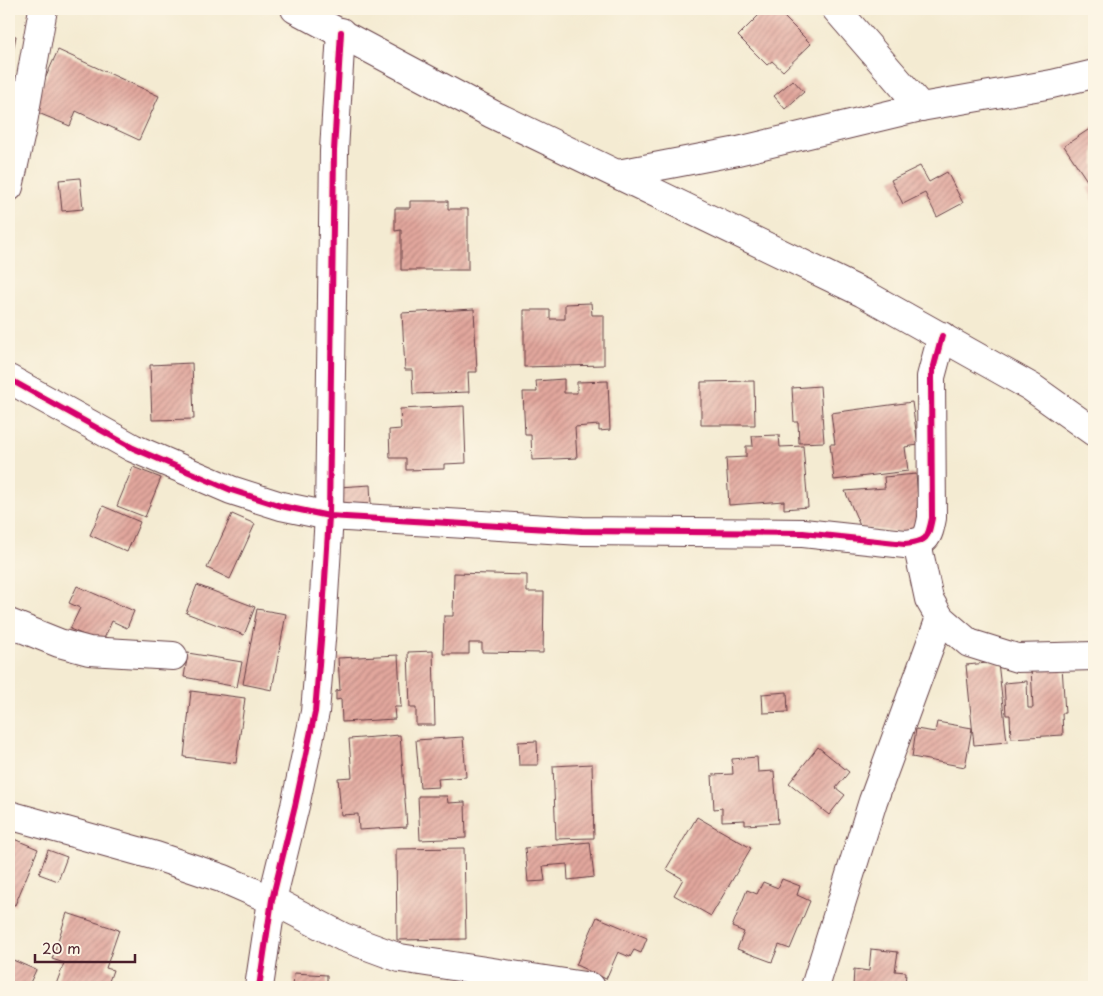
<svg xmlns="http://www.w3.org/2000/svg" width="1103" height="996" font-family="'Playpen Sans',sans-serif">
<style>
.building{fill:url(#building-hatch)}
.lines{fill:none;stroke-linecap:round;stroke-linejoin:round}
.minor-casing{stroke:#643e44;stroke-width:30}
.minor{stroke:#fff;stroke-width:28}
.cycleway-casing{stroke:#fcf5e5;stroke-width:9}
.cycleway{stroke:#d6006c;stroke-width:6}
</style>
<defs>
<pattern id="building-hatch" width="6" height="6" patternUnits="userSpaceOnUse" patternTransform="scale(1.25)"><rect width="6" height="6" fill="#e2a79d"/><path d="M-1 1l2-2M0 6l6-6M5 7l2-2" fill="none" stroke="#b98780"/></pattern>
</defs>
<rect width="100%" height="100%" fill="#fcf5e5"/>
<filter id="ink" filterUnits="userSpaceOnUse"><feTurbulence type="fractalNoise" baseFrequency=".02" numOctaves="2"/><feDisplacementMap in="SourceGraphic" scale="10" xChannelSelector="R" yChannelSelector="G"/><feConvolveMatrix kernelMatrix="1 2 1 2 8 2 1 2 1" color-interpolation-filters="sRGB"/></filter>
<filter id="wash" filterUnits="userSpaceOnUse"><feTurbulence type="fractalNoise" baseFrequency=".0096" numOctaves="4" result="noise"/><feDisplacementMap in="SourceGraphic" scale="20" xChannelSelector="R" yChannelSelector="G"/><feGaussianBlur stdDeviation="1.12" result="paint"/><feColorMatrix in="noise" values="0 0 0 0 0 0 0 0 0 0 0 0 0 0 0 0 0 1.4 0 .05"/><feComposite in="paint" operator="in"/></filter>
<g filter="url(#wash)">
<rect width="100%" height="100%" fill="#f4ebd2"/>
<g id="blocks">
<g class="building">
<polygon points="765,9 776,9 811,44 783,71 772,61 767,65 738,36"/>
<polygon points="9,35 16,36 10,67 9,67"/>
<polygon points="58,50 159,96 139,140 76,111 70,126 31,110"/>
<polygon points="793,80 804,92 785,109 774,96"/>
<polygon points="1094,126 1094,182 1090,185 1064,146"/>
<polygon points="920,166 929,182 947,172 963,203 937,217 925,193 903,204 891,180"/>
<polygon points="80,178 83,209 62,211 59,180"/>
<polygon points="1094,184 1094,202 1087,188"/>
<polygon points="410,201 448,201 448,209 468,209 468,270 401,270 401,230 395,231 395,208 410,208"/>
<polygon points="591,303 592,315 604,315 604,365 524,367 524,310 550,310 550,319 565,319 565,304"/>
<polygon points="474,309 477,372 468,372 469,392 413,394 412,370 405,370 402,313"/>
<polygon points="192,363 194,419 152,420 150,365"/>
<polygon points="564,379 564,393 577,393 577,382 608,381 610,430 599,431 599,425 575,427 577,458 532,460 531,435 525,435 523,392 537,392 536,381"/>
<polygon points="754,381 755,425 701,425 701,382"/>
<polygon points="820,386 824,442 799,443 798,422 794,422 792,388"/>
<polygon points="912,402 918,445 905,447 908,471 834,480 830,444 835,444 831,413"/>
<polygon points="464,406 466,463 444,464 444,469 406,470 406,458 390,458 389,430 401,429 400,409"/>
<polygon points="779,435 780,447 803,446 808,507 784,509 784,501 729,505 726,458 746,457 746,446 753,446 752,436"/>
<polygon points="133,467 161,478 145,517 117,506"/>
<polygon points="916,474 921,534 861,528 845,491 885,488 884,477"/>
<polygon points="370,485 371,504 340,507 339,487"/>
<polygon points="103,506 140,522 127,552 90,535"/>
<polygon points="232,514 255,524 230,579 207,568"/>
<polygon points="454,573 527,575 527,592 544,592 543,653 482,652 482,643 469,643 469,654 443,654 444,616 453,616"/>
<polygon points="197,585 255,607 244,635 186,613"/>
<polygon points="77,586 134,611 127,628 112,621 102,643 70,629 80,608 69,603"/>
<polygon points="257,609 286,614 272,690 243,684"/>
<polygon points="433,651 435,725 416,725 416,708 410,708 408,652"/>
<polygon points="188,653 242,662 237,687 184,677"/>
<polygon points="398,655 401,707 394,707 395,719 342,722 341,699 336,700 336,691 340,690 338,658"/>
<polygon points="998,662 1007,742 974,745 966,665"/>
<polygon points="1062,666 1065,713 1062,713 1063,735 1011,738 1010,715 1006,715 1004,683 1027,681 1028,708 1033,708 1031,667"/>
<polygon points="191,691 245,698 236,763 184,757"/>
<polygon points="787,692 788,712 763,713 762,694"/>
<polygon points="937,722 972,728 965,767 912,757 916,729 935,732"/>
<polygon points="400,735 407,827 359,830 358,814 341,815 338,778 352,777 349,739"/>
<polygon points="463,737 466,777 438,779 439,787 420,788 416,740"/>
<polygon points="537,741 538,765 519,765 518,742"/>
<polygon points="818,747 849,772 836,788 845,795 829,815 789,783"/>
<polygon points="757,757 758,772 774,771 778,823 745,825 745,820 722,821 722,808 714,809 712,775 733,774 732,759"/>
<polygon points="592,764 594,838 556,839 553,766"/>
<polygon points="418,796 447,796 448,803 465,802 466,838 420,840"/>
<polygon points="697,817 751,848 711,916 674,895 683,879 666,869"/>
<polygon points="9,837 38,849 15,905 9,903"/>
<polygon points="590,842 594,877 568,880 567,864 543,866 545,881 528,882 525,848"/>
<polygon points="464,848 466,939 397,940 396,849"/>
<polygon points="48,850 67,857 58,881 39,874"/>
<polygon points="782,879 800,886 797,895 810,901 790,949 779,945 772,962 737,949 744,932 732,927 747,890 757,894 763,882 778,888"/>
<polygon points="67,913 119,930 106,968 113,970 107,987 55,987 64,963 52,959"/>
<polygon points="597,917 647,938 641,953 634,950 630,957 618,952 606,979 576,965"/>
<polygon points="871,949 898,952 895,971 906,972 905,987 853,987 854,969 869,971"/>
<polygon points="13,960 36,970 28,987 9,987 9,970"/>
<polygon points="294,973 327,975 327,987 293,987"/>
</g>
</g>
</g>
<g filter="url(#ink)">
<use href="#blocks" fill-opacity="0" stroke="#643e44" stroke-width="1"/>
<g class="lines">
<g class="minor-casing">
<g id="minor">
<polyline points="295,9 492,114 863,293 1031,387 1094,432"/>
<polyline points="836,9 921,107"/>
<polyline points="618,174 738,151 921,107 1052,84 1094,74"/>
<polyline points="9,187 22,128 43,9"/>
<path d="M 9,379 L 133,448 L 231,490 L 281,506 L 329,516 L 582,531 L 803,533 L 905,544 C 927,542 928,538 932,518 L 931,377 L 942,336"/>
<polyline points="917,543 929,599 940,618 969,643 1017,658 1094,656"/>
<polyline points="9,623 59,643 89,651 173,656"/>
<polyline points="9,815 156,856 224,879 272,900 343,937 400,958 591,987"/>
<polyline points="259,987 272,900 295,806 315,712 322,628 329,516 334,151 341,32"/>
<polyline points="815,987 873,801 940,618"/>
</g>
</g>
<use href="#minor" class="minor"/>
<g class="cycleway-casing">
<g id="cycleway">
<path d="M 9,379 L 133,448 L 231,490 L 281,506 L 329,516 L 582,531 L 803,533 L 905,544 C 927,542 928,538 932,518 L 931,377 L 942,336"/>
<polyline points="259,987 272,900 295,806 315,712 322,628 329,516 334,151 341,32"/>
</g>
</g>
<use href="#cycleway" class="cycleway"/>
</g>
</g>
<rect width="1103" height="996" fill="none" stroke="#fcf5e5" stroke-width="30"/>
<path d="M35 954v8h100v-8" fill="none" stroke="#4a1f2b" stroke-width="2.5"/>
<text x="42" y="954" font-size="15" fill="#4a1f2b" stroke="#fcf5e5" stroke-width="4" paint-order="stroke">20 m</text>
</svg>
